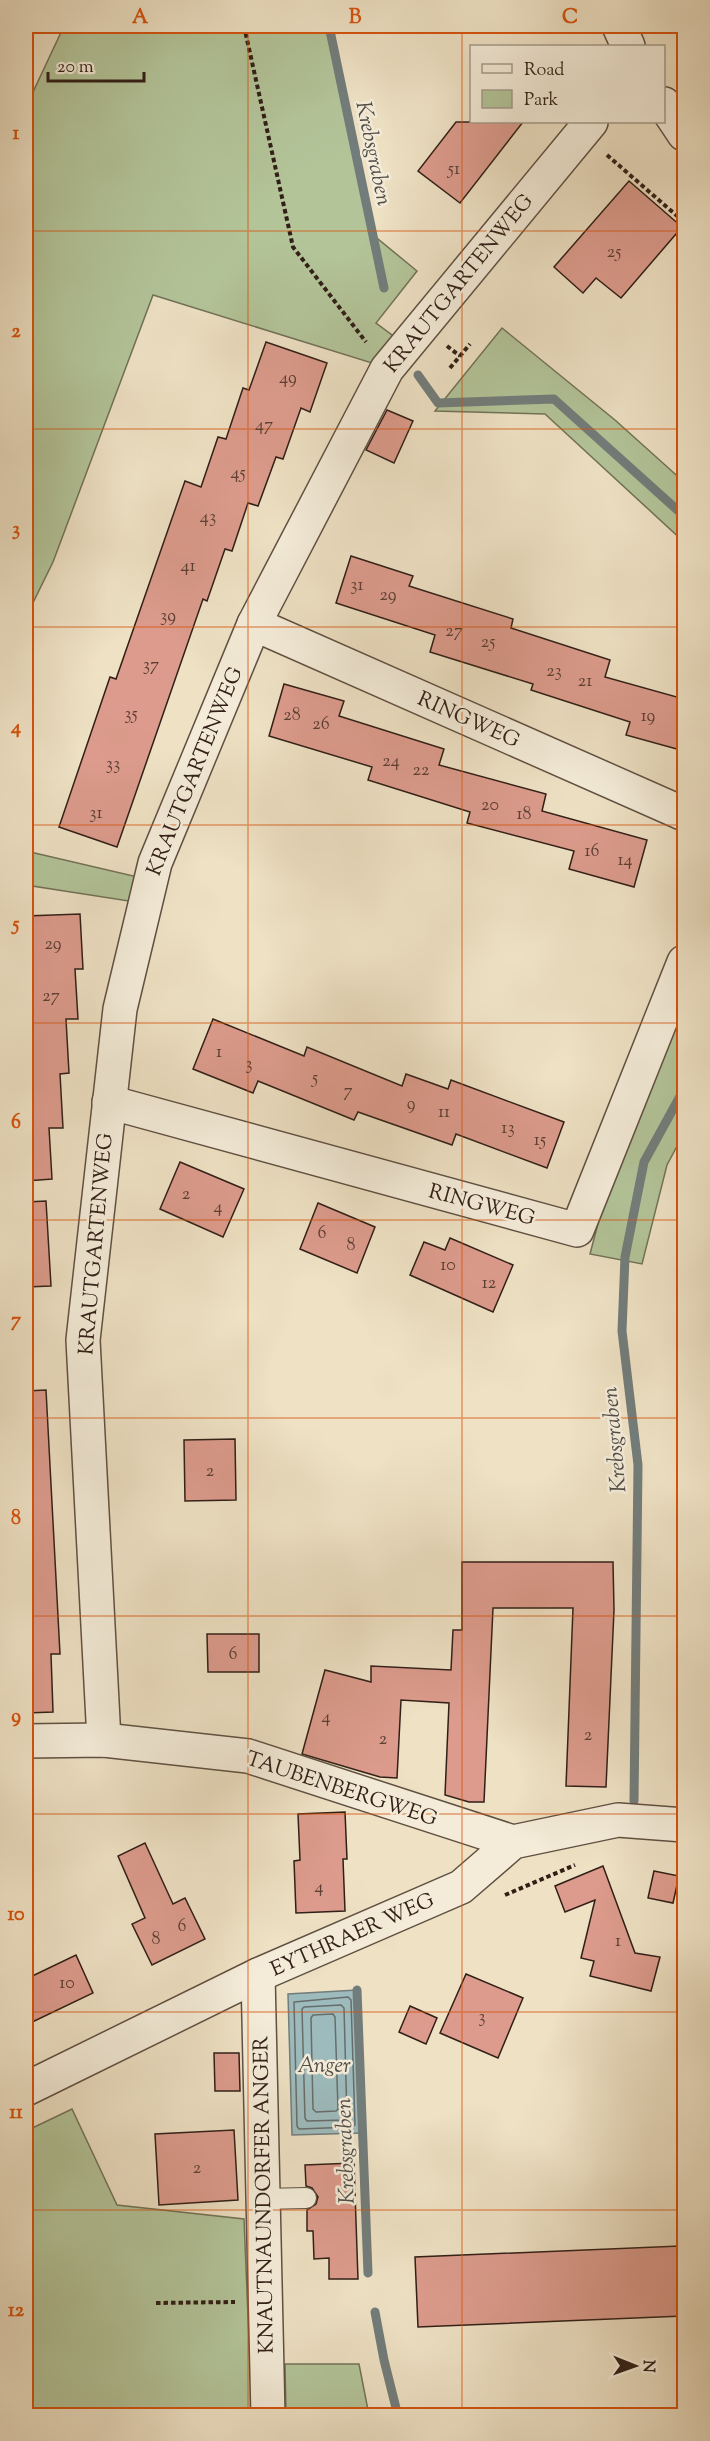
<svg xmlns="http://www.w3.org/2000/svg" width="710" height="2441" font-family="'Sorts Mill Goudy',serif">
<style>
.green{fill:#b3c499;stroke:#727258;stroke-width:1.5}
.water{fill:#9dbbbd;stroke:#727d7b;stroke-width:1.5}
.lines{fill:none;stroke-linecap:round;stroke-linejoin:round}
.shore{stroke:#676d6a;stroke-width:1.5}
.stream{stroke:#727d7b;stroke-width:9}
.building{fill:#dc9b8c;stroke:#311f17;stroke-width:1.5}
.service-casing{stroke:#605042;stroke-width:22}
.minor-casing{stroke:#605042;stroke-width:36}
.path{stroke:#311f17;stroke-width:4;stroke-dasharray:4.5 3;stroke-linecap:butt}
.service{stroke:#f4ecd9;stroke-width:20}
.minor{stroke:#f4ecd9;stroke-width:33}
.grid{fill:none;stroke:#d6530d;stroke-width:1.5;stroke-opacity:0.55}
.labels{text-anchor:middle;stroke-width:5;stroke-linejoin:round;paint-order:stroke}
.number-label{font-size:18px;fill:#5c3e34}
.street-label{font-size:21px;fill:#311f17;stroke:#f4ecd9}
.water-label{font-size:22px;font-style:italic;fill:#514e49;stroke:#f4ecd9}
.neatline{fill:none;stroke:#d6530d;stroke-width:2}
.grid-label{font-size:20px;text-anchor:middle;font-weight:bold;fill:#d6530d}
</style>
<rect width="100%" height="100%" fill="#eee1c4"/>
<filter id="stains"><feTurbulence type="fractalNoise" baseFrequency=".00333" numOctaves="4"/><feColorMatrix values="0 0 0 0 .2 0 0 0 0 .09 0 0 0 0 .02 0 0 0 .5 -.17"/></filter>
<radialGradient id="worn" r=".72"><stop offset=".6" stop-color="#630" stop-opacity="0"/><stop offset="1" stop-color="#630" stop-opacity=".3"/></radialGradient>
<g class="green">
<polygon points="64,26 329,26 372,234 417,271 376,323 396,338 375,364 153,295 53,562 26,617 26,107"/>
<polygon points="502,328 615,420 684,482 684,542 545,414 435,411"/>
<polygon points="26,851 142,878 135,902 26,885"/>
<polygon points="684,984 684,1133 667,1165 642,1264 590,1254 617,1151"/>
<polygon points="72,2109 117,2205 244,2219 252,2415 26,2416 26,2131"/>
<polygon points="285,2364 359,2364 369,2415 286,2415"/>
</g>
<polygon class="water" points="357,1990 362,2133 292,2135 288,1994"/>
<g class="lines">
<g class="shore">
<polygon points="348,1997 351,2000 355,2125 352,2127 299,2129 297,2126 294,2002"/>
<polygon points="341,2005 344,2008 347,2118 345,2120 307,2121 305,2118 302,2009 304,2007"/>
<polygon points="333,2014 335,2017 338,2109 336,2111 316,2112 313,2109 311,2018 313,2015"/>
</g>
<g class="stream">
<polyline points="329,26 384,288"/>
<polyline points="418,375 438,403 554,399 684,516"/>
<polyline points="634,1801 638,1465 622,1331 625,1257 644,1162 684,1089"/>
<polyline points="357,1990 368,2273"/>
<polyline points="375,2312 384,2360 398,2416"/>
</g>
</g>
<g class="building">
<polygon points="456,122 523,122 460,203 418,171"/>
<polygon points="629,181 682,227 621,298 596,278 583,293 554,267"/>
<polygon points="266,342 327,363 310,412 301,408 283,459 276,457 258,506 248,503 232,551 225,549 207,601 203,599 117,847 59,827 110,677 116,679 185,481 201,487 218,437 226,439 243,388 249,390"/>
<polygon points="387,410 413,421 394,463 366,450"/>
<polygon points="351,556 413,576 409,586 513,619 511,628 610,660 605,677 684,699 684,751 626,735 630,722 531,690 533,684 430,652 435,635 336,603"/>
<polygon points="284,684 344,701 339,716 444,749 439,765 546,794 542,811 647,840 634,887 569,869 574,851 467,823 470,812 368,780 372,767 269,736"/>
<polygon points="80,914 83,969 75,969 78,1019 66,1019 69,1073 60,1074 63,1128 49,1128 52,1179 26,1181 26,916"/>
<polygon points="213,1019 304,1056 307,1047 402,1086 406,1074 448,1089 451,1080 564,1122 547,1168 456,1134 452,1145 358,1112 354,1120 258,1081 253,1093 193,1069"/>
<polygon points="180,1162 244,1189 223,1237 160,1209"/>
<polygon points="46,1201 51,1286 26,1287 26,1202"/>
<polygon points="318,1203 375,1227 357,1273 300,1249"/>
<polygon points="450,1238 513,1265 493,1312 410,1275 424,1242 445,1250"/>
<polygon points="46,1390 60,1654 51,1654 53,1712 26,1713 26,1391"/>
<polygon points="235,1439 236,1500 185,1501 184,1440"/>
<polygon points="462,1562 613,1562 614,1610 606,1787 566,1786 573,1608 493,1608 484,1802 469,1802 445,1795 449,1703 401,1700 397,1778 380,1777 302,1754 325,1670 371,1682 371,1666 451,1670 453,1630 462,1630"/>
<polygon points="207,1634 259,1634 259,1672 208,1672"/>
<polygon points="345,1812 347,1859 343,1859 345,1911 296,1913 294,1861 300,1860 298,1814"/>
<polygon points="145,1843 173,1904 185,1898 205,1939 152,1965 132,1924 145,1918 118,1856"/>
<polygon points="603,1866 635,1953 660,1957 651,1991 590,1976 594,1961 581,1958 595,1900 565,1912 555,1886"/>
<polygon points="654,1871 679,1876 673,1903 648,1898"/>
<polygon points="76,1955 93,1993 26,2025 26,1979"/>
<polygon points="466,1974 523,1998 498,2058 440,2033"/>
<polygon points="410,2006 437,2018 426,2044 399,2032"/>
<polygon points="214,2053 239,2053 240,2091 215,2091"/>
<polygon points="234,2130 238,2200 159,2205 155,2134"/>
<polygon points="354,2163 358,2279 329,2279 329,2258 314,2259 313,2231 307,2231 307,2210 316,2204 318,2197 312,2188 306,2186 305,2165"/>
<polygon points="680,2246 683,2316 418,2327 415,2257"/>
</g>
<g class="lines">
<g class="service-casing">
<polyline id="service" points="263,2199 306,2198"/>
</g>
<g class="minor-casing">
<g id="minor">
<polyline points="619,26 628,46"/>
<polyline points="664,104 684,134"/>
<polyline points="254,624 684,814"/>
<polyline points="109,1102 577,1230 684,962"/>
<polyline points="104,1740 83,1340 120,1009 155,863 254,624 387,369 591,122"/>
<polyline points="26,1741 104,1740 248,1756 513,1842"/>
<polyline points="258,1975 268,2416"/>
<polyline points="26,2089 258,1975 461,1887 513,1842 618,1820 684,1825"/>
</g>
</g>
<g class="path">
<polyline points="244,26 293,247 366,342"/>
<polyline points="607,155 684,222"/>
<polyline points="447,346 460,356"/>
<polyline points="450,368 470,344"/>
<polyline points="505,1895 575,1865"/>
<polyline points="156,2303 235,2302"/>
</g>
<use href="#service" class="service"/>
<use href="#minor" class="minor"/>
</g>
<path class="grid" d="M 248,26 L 248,2416M 462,26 L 462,2416M 26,231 L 684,231M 26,429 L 684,429M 26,627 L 684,627M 26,825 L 684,825M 26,1023 L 684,1023M 26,1220 L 684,1220M 26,1418 L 684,1418M 26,1616 L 684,1616M 26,1814 L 684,1814M 26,2012 L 684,2012M 26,2210 L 684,2210"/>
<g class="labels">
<g class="number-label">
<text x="454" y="174">51</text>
<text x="614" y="257">25</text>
<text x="288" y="383">49</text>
<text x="264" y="430">47</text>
<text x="238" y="478">45</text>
<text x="208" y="522">43</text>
<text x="188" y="571">41</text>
<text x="357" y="590">31</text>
<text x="388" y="600">29</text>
<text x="168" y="621">39</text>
<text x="454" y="636">27</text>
<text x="488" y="647">25</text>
<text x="151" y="670">37</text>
<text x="554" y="676">23</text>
<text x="585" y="686">21</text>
<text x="131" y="719">35</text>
<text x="292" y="720">28</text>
<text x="648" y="721">19</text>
<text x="321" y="729">26</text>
<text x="391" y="766">24</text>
<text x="113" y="769">33</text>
<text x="421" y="775">22</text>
<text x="490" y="810">20</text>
<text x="96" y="818">31</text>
<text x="524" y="819">18</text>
<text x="592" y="856">16</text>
<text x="625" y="865">14</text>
<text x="53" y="949">29</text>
<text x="51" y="1001">27</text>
<text x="219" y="1057">1</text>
<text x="249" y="1069">3</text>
<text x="315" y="1083">5</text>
<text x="348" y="1096">7</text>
<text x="411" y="1109">9</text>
<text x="444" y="1117">11</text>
<text x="508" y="1133">13</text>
<text x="540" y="1145">15</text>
<text x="186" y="1199">2</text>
<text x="218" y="1212">4</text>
<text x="322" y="1238">6</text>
<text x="351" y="1250">8</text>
<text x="448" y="1270">10</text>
<text x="489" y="1288">12</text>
<text x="210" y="1476">2</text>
<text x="233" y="1659">6</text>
<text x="326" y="1722">4</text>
<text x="588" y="1740">2</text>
<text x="383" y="1744">2</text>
<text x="319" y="1892">4</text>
<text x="182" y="1931">6</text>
<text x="156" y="1944">8</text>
<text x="618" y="1946">1</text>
<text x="67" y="1988">10</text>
<text x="482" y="2022">3</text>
<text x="197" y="2173">2</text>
</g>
<g class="street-label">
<text transform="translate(458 283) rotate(-51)" y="7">KRAUTGARTENWEG</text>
<text transform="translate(469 719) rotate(24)" y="7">RINGWEG</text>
<text transform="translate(194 771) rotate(-68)" y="7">KRAUTGARTENWEG</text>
<text transform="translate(482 1204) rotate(15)" y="7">RINGWEG</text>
<text transform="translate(95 1244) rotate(-85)" y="7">KRAUTGARTENWEG</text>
<text transform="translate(342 1788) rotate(18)" y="7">TAUBENBERGWEG</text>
<text transform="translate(352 1934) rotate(-24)" y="7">EYTHRAER WEG</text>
<text transform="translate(263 2195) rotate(-91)" y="7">KNAUTNAUNDORFER ANGER</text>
</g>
<g class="water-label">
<text transform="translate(375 153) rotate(78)" y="8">Krebsgraben</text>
<text transform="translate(613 1440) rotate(-95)" y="8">Krebsgraben</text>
<text x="324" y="2072">Anger</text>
<text transform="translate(344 2151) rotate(-92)" y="8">Krebsgraben</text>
</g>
</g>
<rect width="710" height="2441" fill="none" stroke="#eee1c4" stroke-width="66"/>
<rect x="470" y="45" width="195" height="78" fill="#f4ecd9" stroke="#a69a8b" stroke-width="1.5"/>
<rect x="482" y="64" width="30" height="9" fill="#f4ecd9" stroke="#a69a8b" stroke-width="1.5"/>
<text x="524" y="75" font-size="18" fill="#311f17">Road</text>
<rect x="482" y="90" width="30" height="18" fill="#b3c499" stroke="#a69a8b" stroke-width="1.5"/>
<text x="524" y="105" font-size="18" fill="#311f17">Park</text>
<g transform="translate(635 2366) rotate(91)" stroke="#f4ecd9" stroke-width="4.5" paint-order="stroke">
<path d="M0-4.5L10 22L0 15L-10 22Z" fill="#311f17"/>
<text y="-9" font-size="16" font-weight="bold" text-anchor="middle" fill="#311f17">N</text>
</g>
<path d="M48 72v9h96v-9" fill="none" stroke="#311f17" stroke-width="3"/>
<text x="57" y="72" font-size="18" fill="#311f17" stroke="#f4ecd9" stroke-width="4.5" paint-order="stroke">20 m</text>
<rect x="33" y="33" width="644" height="2375" class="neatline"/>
<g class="grid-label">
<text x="140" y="23">A</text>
<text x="355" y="23">B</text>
<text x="570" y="23">C</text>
<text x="16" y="139">1</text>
<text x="16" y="337">2</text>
<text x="16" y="535">3</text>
<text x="16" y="733">4</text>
<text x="16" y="930">5</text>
<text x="16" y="1128">6</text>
<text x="16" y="1326">7</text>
<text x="16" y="1524">8</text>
<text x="16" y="1722">9</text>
<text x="16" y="1920">10</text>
<text x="16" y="2118">11</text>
<text x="16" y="2316">12</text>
</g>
<rect width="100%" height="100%" filter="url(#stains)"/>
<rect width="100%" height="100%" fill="url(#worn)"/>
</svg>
